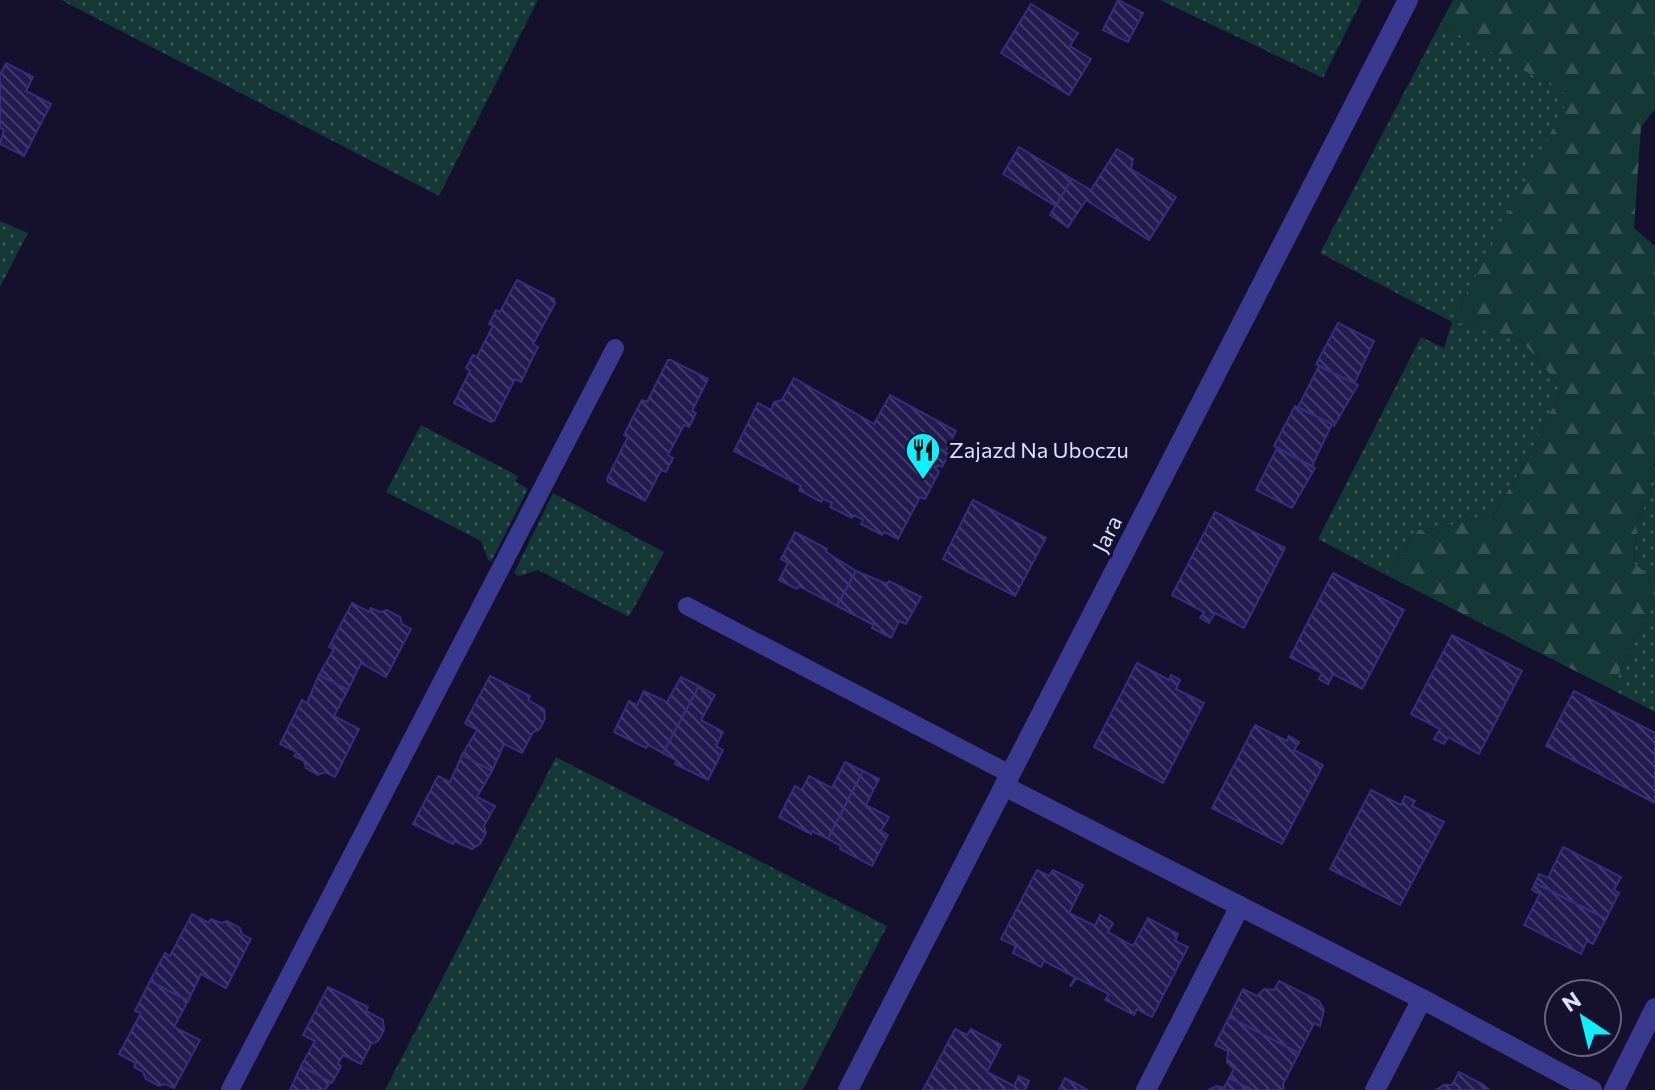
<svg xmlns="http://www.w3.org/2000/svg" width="1655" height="1090" font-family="Commissioner,sans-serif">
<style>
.grass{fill:url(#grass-dots)}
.forest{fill:url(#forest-firs)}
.building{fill:url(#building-back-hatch);stroke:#382c7d;stroke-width:2}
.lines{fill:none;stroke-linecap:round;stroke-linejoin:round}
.service{stroke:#393a8f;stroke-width:18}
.minor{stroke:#393a8f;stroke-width:20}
.labels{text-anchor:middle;stroke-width:7;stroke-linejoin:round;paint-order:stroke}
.poi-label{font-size:22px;fill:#dfddff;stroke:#14102e;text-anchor:start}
.street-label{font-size:22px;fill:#dfddff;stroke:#14102e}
</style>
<defs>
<pattern id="grass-dots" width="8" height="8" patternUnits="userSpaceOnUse" patternTransform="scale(2)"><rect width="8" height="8" fill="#133835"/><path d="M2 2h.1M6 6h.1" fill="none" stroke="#355453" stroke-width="1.8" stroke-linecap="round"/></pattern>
<pattern id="forest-firs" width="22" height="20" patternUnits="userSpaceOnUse" patternTransform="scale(2)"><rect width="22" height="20" fill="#133835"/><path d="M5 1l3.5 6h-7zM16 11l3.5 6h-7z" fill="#355453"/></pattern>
<pattern id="building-back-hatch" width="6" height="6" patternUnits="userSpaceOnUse" patternTransform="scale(2)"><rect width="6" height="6" fill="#231b50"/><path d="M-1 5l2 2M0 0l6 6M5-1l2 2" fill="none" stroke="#423c6a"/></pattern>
</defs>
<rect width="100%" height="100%" fill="#14102e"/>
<g class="grass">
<polygon points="61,0 538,0 439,196"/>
<polygon points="1160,0 1362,0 1323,78"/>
<polygon points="1440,24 1571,96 1452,321 1519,338 1562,388 1533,449 1495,512 1445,527 1418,530 1386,575 1318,539 1421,337 1444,348 1452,322 1320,253"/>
<polygon points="0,221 28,233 0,287"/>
<polygon points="421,425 518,476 516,482 528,489 491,562 488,560 481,541 386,492"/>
<polygon points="1655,454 1655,581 1634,564 1637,520 1649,499"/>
<polygon points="553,493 664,552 629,617 538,570 519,576 514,573"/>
<polygon points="1655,601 1655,712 1611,689"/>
<polygon points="556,757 887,926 803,1090 385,1090"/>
</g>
<polygon class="forest" points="1453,0 1655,0 1655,109 1641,127 1634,228 1655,246 1655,454 1649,499 1637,520 1634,563 1655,581 1655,601 1611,689 1386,575 1418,530 1445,527 1495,512 1533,449 1562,388 1519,338 1452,321 1570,96 1440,24"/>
<g class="building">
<polygon points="1118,0 1143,13 1128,42 1103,30"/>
<polygon points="1031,4 1078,33 1070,46 1091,59 1069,95 1001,53"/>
<polygon points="6,63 33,77 26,91 51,104 24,156 0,144 4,130 0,128 0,75"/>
<polygon points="1019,147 1072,179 1056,206 1003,174"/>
<polygon points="1117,149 1133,159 1131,169 1176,197 1149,240 1086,200 1068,227 1050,215 1072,179 1091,190"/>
<polygon points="517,280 554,299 555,303 533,344 538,347 521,382 515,379 494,421 491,422 454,403 470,371 466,368 473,355 477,357 493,326 489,324 496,310 500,312"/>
<polygon points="1338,323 1374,341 1354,384 1316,364"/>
<polygon points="668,360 671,360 708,379 692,411 696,413 689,427 684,425 668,455 673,458 666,472 661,470 645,501 608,482 607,479 628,437 624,435 633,417 642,400 647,402"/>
<polygon points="1319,366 1358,385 1334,426 1298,407"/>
<polygon points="794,378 874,424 890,395 956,431 945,452 949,454 942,467 938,465 936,469 939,472 925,499 920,497 898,539 884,532 882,535 861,524 863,520 854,515 852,518 830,507 832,503 823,499 821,502 799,490 801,486 734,451 758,403 771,410 774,402 782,400"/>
<polygon points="1295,406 1332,424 1312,466 1274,446"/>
<polygon points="1277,448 1315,468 1292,508 1256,490"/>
<polygon points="973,500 1046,538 1015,596 943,559"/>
<polygon points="1215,512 1285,548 1244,628 1215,613 1209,623 1200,618 1204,612 1172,595"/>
<polygon points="795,532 827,549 826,552 856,571 837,606 799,586 797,589 779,580 788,563 781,559"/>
<polygon points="856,571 887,584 889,581 921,597 906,624 899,621 891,638 872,628 874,625 837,606"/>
<polygon points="1333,573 1404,610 1362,689 1333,674 1328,684 1319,679 1322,673 1290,657"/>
<polygon points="352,603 369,612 371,608 380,612 387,610 400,617 402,624 411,629 386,677 361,663 348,690 319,675 334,649 329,647"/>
<polygon points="1452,635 1522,671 1479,754 1448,737 1444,744 1434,739 1440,729 1411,714"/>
<polygon points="1137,663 1169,680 1171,675 1180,680 1176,689 1204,703 1163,783 1094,747"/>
<polygon points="319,675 348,690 334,716 359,729 335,777 325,772 318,775 306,768 304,761 294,756 297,752 280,744 302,700 307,703"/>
<polygon points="490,676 530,696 528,700 544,709 545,719 539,730 533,732 522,753 504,744 492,771 462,755 477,730 465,723"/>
<polygon points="681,677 699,686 663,753 648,745 646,748 614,732 629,701 637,705 644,691 667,702"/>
<polygon points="699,686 715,695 701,720 723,732 716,746 723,750 708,780 675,764 677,761 663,753"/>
<polygon points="1574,691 1655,733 1655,803 1546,746"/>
<polygon points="1255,725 1287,741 1289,736 1299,742 1294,750 1323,765 1282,844 1212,808"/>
<polygon points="462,755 492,771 477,797 495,806 484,826 486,833 480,844 472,849 454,841 453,844 413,824 438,776 450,782"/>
<polygon points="845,762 863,771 828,839 812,831 811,834 779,817 795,786 802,790 809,776 832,788"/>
<polygon points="863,771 879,779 866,805 889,817 881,831 888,835 872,866 840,849 841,846 828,839"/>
<polygon points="1371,790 1401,805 1405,796 1415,801 1412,806 1444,822 1400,905 1330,869"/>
<polygon points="1563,847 1621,877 1614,890 1619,893 1606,919 1535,883 1539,874 1548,878"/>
<polygon points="1037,870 1049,876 1053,870 1083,885 1069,913 1095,926 1100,915 1113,923 1108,932 1133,946 1148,918 1178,934 1175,941 1188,947 1152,1017 1137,1009 1134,1015 1105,1000 1109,994 1077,978 1070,987 1075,977 1044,961 1041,967 1013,953 1016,946 1001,939"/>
<polygon points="1535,883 1606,919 1593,944 1587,941 1581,954 1524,925 1540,894 1532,890"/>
<polygon points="192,914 209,923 211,919 221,923 227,921 240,928 242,934 251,939 226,988 201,974 188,1001 150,981 165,953 170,956"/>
<polygon points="150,981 188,1001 174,1027 200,1040 174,1088 165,1084 159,1086 146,1079 143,1072 134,1067 136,1063 119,1054 141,1013 135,1011"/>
<polygon points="1279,981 1319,1001 1324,1010 1320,1026 1314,1023 1299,1053 1229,1017 1243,989 1257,996 1264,989 1274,990"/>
<polygon points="328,987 368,1007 366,1011 383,1020 384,1030 378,1041 371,1044 361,1064 343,1055 338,1064 341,1066 332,1083 301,1066 315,1041 303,1035"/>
<polygon points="1229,1017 1299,1053 1283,1084 1284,1090 1252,1090 1229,1078 1234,1069 1227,1062 1228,1051 1215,1045"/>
<polygon points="955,1029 967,1035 971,1029 1001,1045 987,1072 1014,1086 1019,1076 1029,1081 1025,1090 923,1090"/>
<polygon points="301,1066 330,1082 325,1090 290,1090"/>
<polygon points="1459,1072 1484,1085 1489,1090 1436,1090 1444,1085 1452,1085"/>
<polygon points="1065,1078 1088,1090 1059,1090"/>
<polygon points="1229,1078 1252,1090 1208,1090 1217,1086 1224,1088"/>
</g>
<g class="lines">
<g class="service">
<polyline points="687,606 1010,774"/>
<polyline points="230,1090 615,348"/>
</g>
<g class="minor">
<polyline points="1004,786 1422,999 1592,1090"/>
<polyline points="848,1090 1408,0"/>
<polyline points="1146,1090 1240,906"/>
<polyline points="1375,1090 1422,999"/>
<polyline points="1614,1090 1655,1008"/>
</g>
</g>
<defs>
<g id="restaurant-pin" transform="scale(1.8)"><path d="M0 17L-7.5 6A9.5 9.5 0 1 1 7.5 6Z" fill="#09f2ff" stroke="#14102e"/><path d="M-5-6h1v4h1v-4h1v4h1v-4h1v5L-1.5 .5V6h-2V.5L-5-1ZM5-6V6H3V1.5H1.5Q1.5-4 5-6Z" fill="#111"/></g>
</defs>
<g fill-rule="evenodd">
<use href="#restaurant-pin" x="923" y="450"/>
</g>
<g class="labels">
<g class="poi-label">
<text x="949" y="458">Zajazd Na Uboczu</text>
</g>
<g class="street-label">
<text transform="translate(1107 534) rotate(-63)" y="8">Jara</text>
</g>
</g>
<g transform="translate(1583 1018) rotate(325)"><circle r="38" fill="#14102e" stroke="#656282" stroke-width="2"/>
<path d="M0-6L14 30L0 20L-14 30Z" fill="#09f2ff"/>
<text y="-12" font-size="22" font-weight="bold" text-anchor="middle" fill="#dfddff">N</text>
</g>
</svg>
